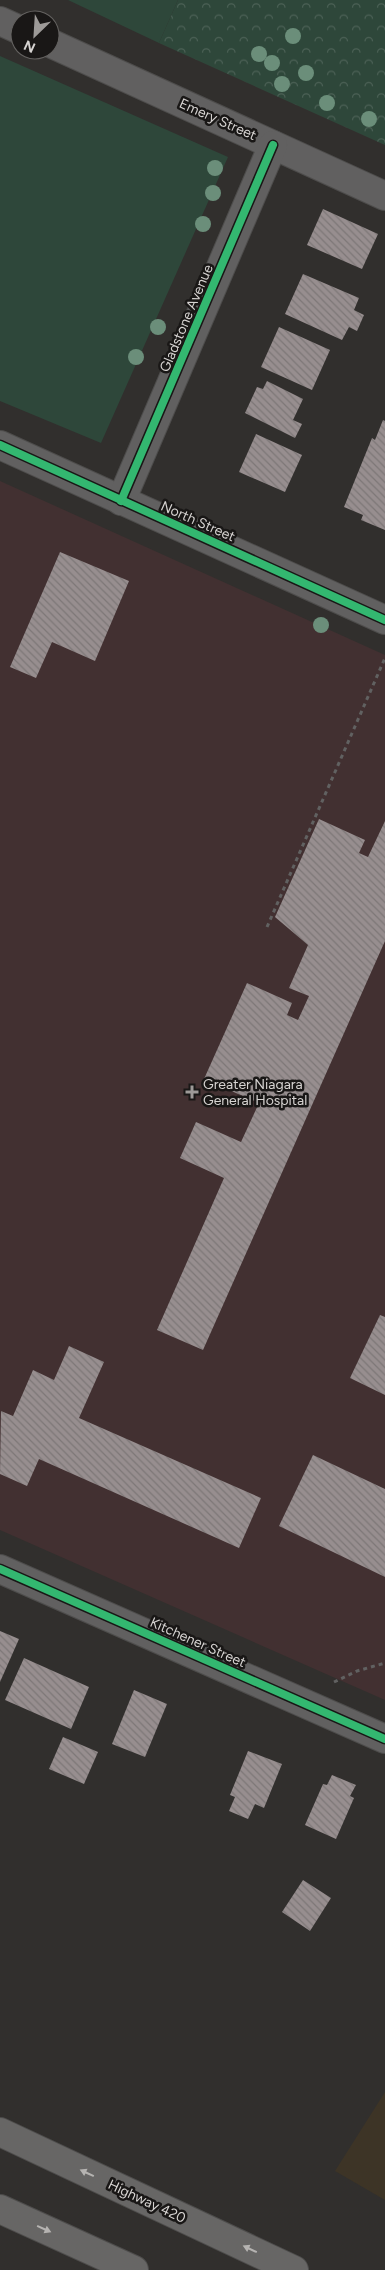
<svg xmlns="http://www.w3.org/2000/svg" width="385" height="2270" font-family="Figtree,sans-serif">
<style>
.commercial{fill:#3d3426}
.medical{fill:#423031}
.green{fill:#2e473a}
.forest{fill:url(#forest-crowns)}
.building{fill:url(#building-back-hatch)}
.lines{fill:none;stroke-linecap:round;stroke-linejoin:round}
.minor-casing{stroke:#4e4d4c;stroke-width:30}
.highway-casing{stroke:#4e4d4c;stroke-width:30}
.path{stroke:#616161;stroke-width:3;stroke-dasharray:4 4;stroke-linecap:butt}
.minor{stroke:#616060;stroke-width:28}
.highway{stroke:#676665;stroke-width:28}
.cycleway-casing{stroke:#191716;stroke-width:11}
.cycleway{stroke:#33b770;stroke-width:8}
.tree{fill:#6b8e7a}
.oneway{fill:#b5b3b1}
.poi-dot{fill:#9d9a98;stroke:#191716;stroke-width:2}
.labels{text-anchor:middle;stroke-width:5;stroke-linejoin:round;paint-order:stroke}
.street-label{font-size:14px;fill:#d7d4d2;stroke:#191716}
.poi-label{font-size:14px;fill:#d7d4d2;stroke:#191716;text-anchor:start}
</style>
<defs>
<pattern id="forest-crowns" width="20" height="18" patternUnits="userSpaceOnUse" patternTransform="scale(1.25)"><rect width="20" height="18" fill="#2e473a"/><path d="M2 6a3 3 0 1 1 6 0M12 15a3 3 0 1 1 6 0" fill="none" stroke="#4c6156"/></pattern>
<pattern id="building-back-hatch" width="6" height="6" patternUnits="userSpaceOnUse" patternTransform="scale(1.25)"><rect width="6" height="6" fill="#978e8f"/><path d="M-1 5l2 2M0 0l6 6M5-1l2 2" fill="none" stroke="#7d7777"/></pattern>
</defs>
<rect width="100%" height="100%" fill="#312f2d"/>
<polygon class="commercial" points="385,2092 385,2200 335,2171"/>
<polygon class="medical" points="0,481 385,655 385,1700 0,1530"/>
<g class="green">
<polygon points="68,0 178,0 159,43"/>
<polygon points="0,56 228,157 101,443 0,401"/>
</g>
<polygon class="forest" points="178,0 385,0 385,145 159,43"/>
<g class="building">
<polygon points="323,209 378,234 362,269 307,245"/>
<polygon points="303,274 359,298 354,310 364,315 357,331 349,327 342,340 285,314"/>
<polygon points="279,327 330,350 312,390 261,367"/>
<polygon points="267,381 303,399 293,420 302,424 295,438 245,413 257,387 263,389"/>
<polygon points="383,420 385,421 385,530 361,520 363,515 344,507 372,438 375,440"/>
<polygon points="256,434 302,455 285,492 239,472"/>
<polygon points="60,552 129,581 95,661 52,642 36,678 10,667"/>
<polygon points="319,819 365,840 359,853 368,857 385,821 385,941 203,1350 157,1330 224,1178 180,1158 196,1122 241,1142 259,1103 204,1079 247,983 292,1003 287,1015 298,1020 309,996 289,988 308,945 275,917"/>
<polygon points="380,1315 385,1317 385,1395 350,1378"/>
<polygon points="69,1346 104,1362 79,1418 261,1498 239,1548 39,1459 27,1486 0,1474 1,1411 13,1416 33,1370 54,1380"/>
<polygon points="313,1455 385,1489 385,1577 279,1526"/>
<polygon points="0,1631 19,1639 0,1682"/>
<polygon points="24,1658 89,1687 71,1729 5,1700"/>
<polygon points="134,1690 167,1704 145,1757 112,1744"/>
<polygon points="63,1737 98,1752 84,1784 49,1769"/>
<polygon points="248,1751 282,1764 264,1808 255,1804 248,1819 229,1811 235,1797 230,1795"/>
<polygon points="332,1775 356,1785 350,1796 354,1798 336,1839 305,1825 323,1784 327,1785"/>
<polygon points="303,1880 331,1898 310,1931 282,1912"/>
</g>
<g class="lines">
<g class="minor-casing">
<g id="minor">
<polyline points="0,21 20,30"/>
<polyline points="50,43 385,196"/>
<polyline points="0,445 385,620"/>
<polyline points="121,501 273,145"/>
<polyline points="0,1569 385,1739"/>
</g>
</g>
<g class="highway-casing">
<g id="highway">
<polyline points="0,2132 294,2270"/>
<polyline points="0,2209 134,2270"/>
</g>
</g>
<g class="path">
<polyline points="267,927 385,658"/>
<polyline points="334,1682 357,1671 385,1663"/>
</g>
<use href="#minor" class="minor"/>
<use href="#highway" class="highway"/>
<g class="cycleway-casing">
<g id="cycleway">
<polyline points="0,445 385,620"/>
<polyline points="121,501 273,145"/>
<polyline points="0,1569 385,1739"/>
</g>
</g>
<use href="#cycleway" class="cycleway"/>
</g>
<g class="tree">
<circle cx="293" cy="36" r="8"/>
<circle cx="259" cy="54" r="8"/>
<circle cx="272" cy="63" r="8"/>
<circle cx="306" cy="73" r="8"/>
<circle cx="282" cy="84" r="8"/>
<circle cx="327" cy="103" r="8"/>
<circle cx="369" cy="119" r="8"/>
<circle cx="215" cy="168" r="8"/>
<circle cx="213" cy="193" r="8"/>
<circle cx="203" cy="224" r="8"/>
<circle cx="158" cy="327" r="8"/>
<circle cx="136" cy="357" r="8"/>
<circle cx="321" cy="625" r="8"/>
</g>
<defs><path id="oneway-solid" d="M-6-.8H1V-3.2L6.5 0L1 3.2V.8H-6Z" transform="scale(1.25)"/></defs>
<g class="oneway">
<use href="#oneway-solid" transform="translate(87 2173) rotate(-155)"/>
<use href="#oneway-solid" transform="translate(44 2229) rotate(24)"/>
<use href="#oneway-solid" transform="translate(250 2249) rotate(-155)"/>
</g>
<path class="poi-dot" d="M189.5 1084.5h5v5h5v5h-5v5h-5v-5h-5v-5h5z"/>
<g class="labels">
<g class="street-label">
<text transform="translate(218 119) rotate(24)" y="5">Emery Street</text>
<text transform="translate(186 318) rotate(-67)" y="5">Gladstone Avenue</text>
<text transform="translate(198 521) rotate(24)" y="5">North Street</text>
<text transform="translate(198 1642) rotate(24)" y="5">Kitchener Street</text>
<text transform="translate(147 2201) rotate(25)" y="5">Highway 420</text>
</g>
<g class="poi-label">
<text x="203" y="1089">Greater Niagara<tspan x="203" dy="16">General Hospital</tspan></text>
</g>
</g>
<g transform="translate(35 35) rotate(205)"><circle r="24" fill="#191716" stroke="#656361"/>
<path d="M0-4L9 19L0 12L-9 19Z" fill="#9d9a98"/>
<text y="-8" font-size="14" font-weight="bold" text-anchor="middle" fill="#d7d4d2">N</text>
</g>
</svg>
